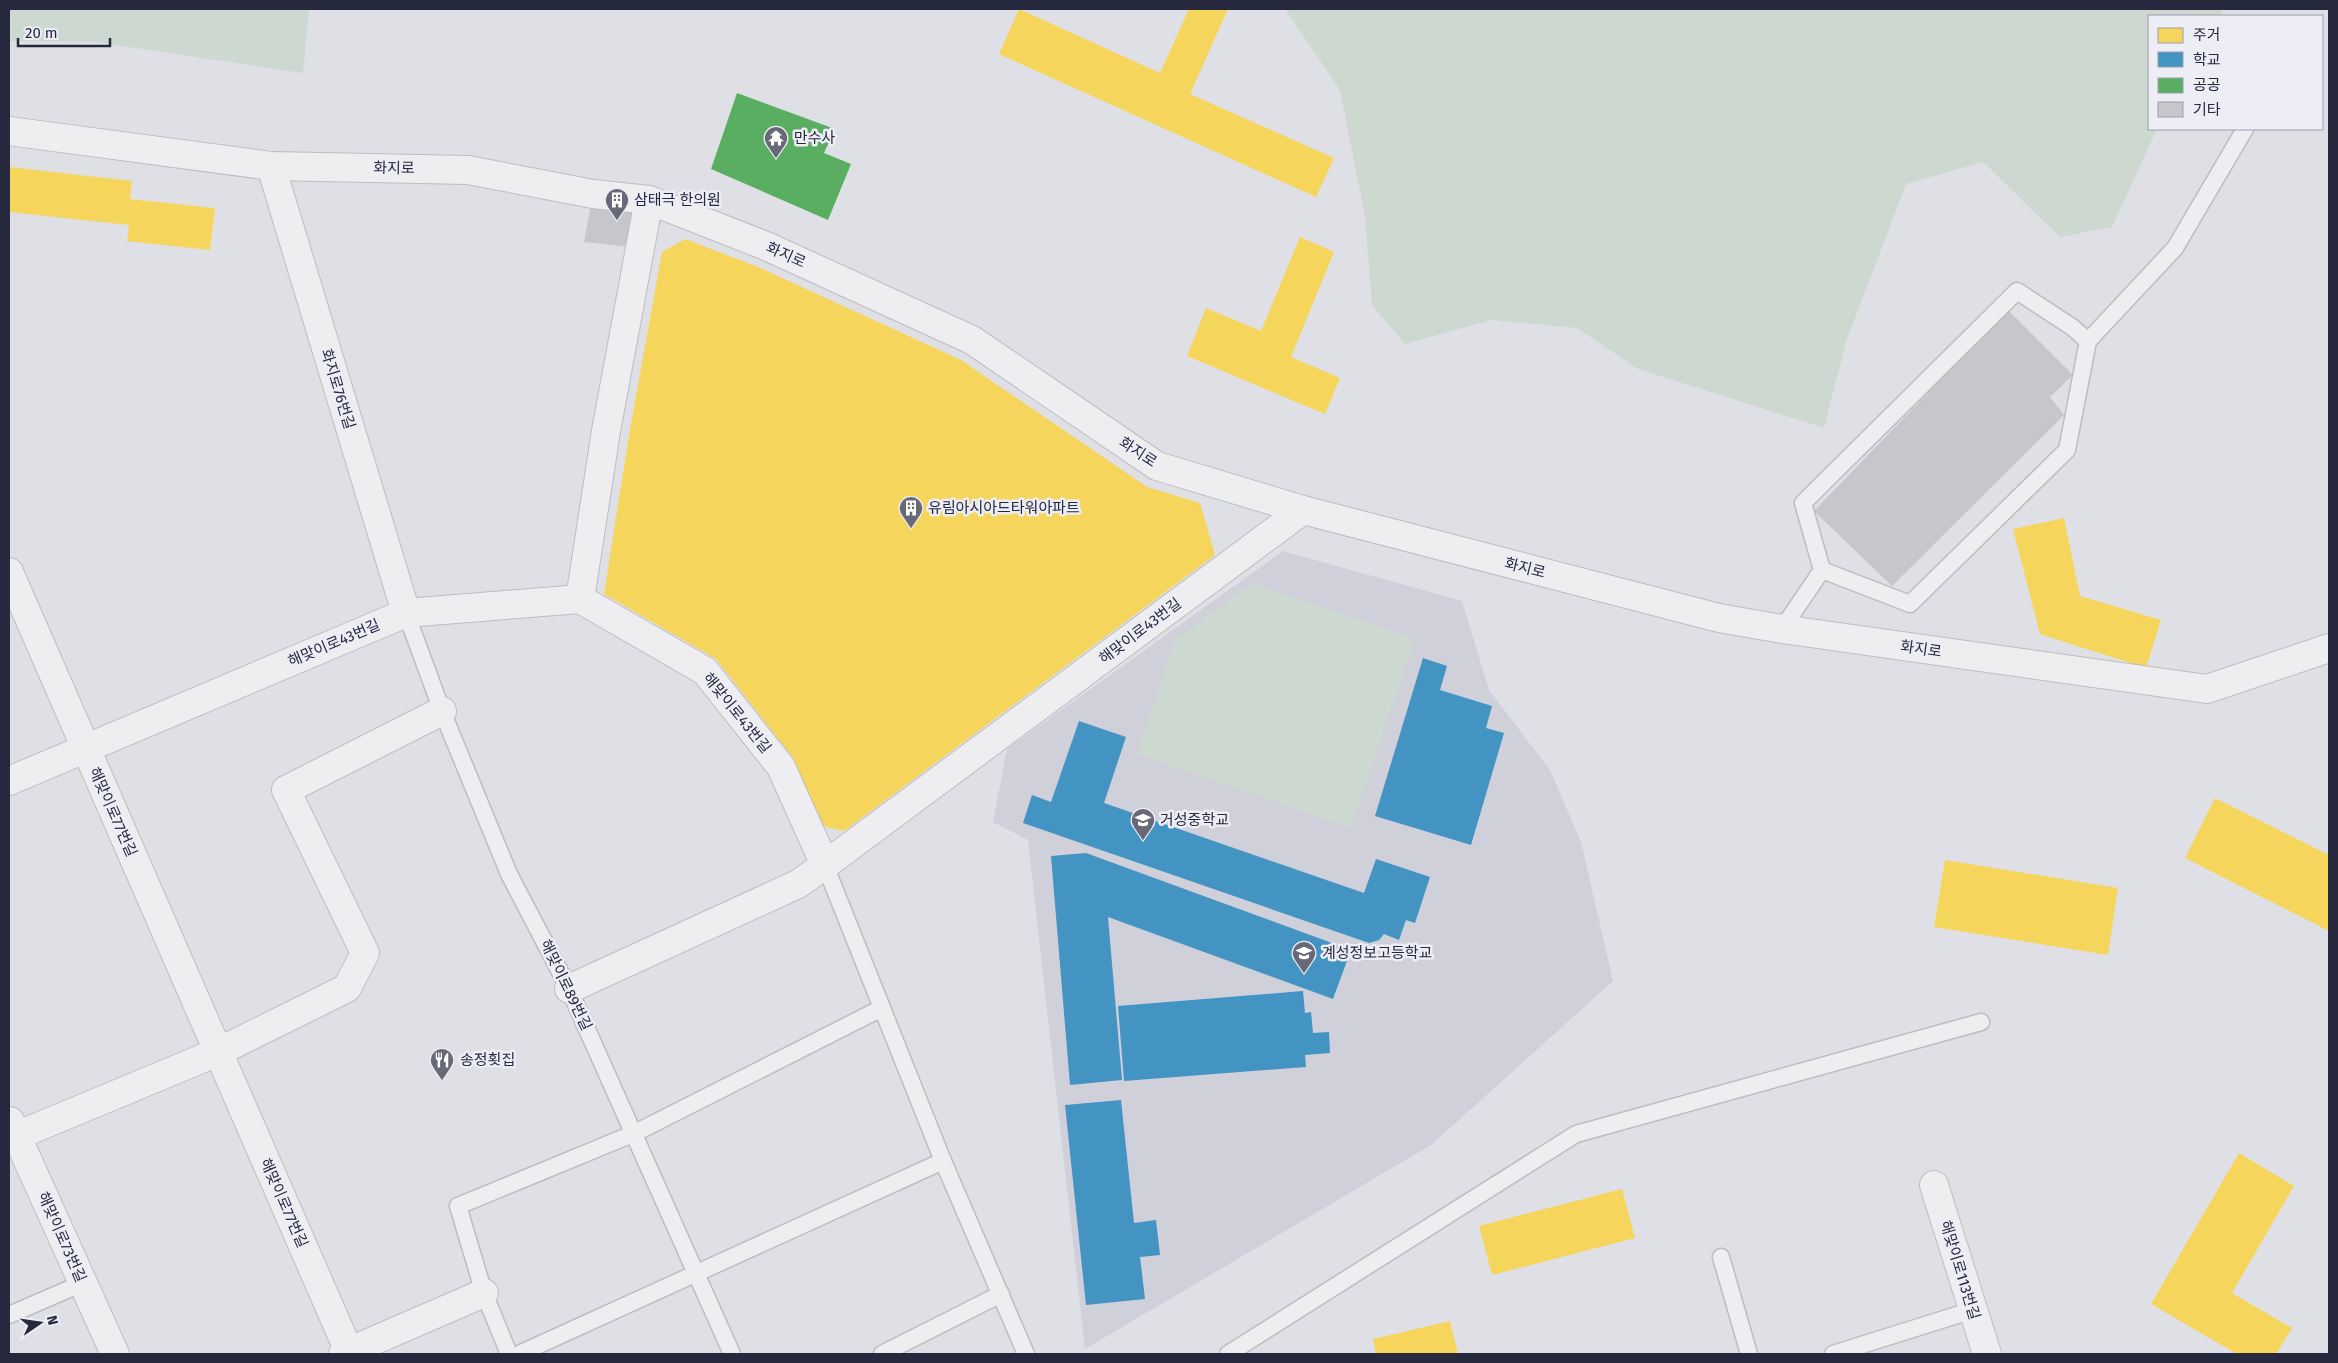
<svg xmlns="http://www.w3.org/2000/svg" width="2338" height="1363" font-family="'Fira Sans','Noto Sans KR',sans-serif">
<style>
.built{fill:#cfd0da}
.green{fill:#cdd8d0}
.homes{fill:#f6d55c}
.schools{fill:#4393c3}
.public{fill:#5aae61}
.building{fill:#c6c7cd}
.lines{fill:none;stroke-linecap:round;stroke-linejoin:round}
.service-casing{stroke:#bcbdc2;stroke-width:19}
.minor-casing{stroke:#bcbdc2;stroke-width:30}
.tertiary-casing{stroke:#bcbdc2;stroke-width:30}
.service{stroke:#eeeef1;stroke-width:16}
.minor{stroke:#eeeef1;stroke-width:28}
.tertiary{stroke:#eeeef1;stroke-width:28}
.labels{text-anchor:middle;stroke-width:5;stroke-linejoin:round;paint-order:stroke}
.poi-label{font-size:15px;fill:#26283e;stroke:#ecedf5;text-anchor:start}
.street-label{font-size:15px;fill:#26283e;stroke:#ecedf5}
</style>
<rect width="100%" height="100%" fill="#dfe0e5"/>
<polygon class="built" points="1283,551 1462,601 1489,690 1550,770 1581,842 1613,981 1431,1145 1085,1349 1028,840 993,822 1007,749"/>
<g class="green">
<polygon points="9,9 309,9 303,73 96,42 9,41"/>
<polygon points="1285,9 2224,9 2219,16 2149,16 2149,129 2157,129 2112,227 2060,237 1983,162 1906,184 1846,342 1824,428 1638,369 1577,328 1491,320 1405,344 1372,305 1365,216 1340,90"/>
<polygon points="1252,583 1415,639 1351,828 1136,754 1175,639"/>
</g>
<g class="homes">
<polygon points="1019,9 1160,73 1189,9 1228,9 1190,94 1334,158 1316,197 999,54"/>
<polygon points="9,167 132,181 130,199 215,208 210,250 127,241 129,225 9,212"/>
<polygon points="1300,237 1334,252 1291,357 1340,378 1325,414 1187,356 1206,308 1261,331"/>
<polygon points="685,239 758,267 961,360 1147,487 1200,503 1215,555 844,831 822,826 794,759 716,659 604,594 629,435 662,252"/>
<polygon points="2064,518 2080,596 2161,620 2146,668 2040,634 2013,529"/>
<polygon points="2215,798 2329,855 2329,931 2185,858"/>
<polygon points="1945,860 2118,888 2108,955 1934,927"/>
<polygon points="2239,1153 2294,1186 2232,1293 2292,1328 2276,1354 2237,1354 2151,1304"/>
<polygon points="1622,1189 1635,1238 1492,1275 1479,1226"/>
<polygon points="1450,1321 1458,1354 1376,1354 1373,1339"/>
</g>
<g class="schools">
<polygon points="1423,658 1447,666 1440,690 1492,706 1486,728 1504,733 1471,845 1375,816"/>
<polygon points="1079,721 1126,737 1104,803 1364,893 1376,859 1430,877 1415,923 1406,920 1399,940 1384,934 1379,940 1369,943 1023,823 1032,795 1051,802"/>
<polygon points="1086,853 1351,950 1333,999 1108,917 1122,1080 1070,1085 1051,856"/>
<polygon points="1303,991 1305,1013 1311,1012 1313,1033 1329,1032 1330,1053 1305,1055 1306,1067 1124,1081 1118,1006"/>
<polygon points="1121,1100 1134,1223 1156,1220 1160,1255 1140,1257 1145,1299 1086,1305 1065,1105"/>
</g>
<polygon class="public" points="737,93 835,129 824,153 851,164 828,220 711,169"/>
<g class="building">
<polygon points="593,194 649,200 639,248 584,242"/>
<polygon points="2008,310 2073,375 2050,397 2064,415 1892,586 1814,511"/>
</g>
<g class="lines">
<g class="service-casing">
<g id="service">
<polyline points="2088,341 2175,248 2245,129"/>
<polyline points="406,613 442,711 509,874 569,989 732,1354"/>
<polyline points="1782,629 1822,570 1803,503 2017,291 2072,327 2088,341 2067,450 1910,604 1822,570"/>
<polyline points="825,865 943,1161 1026,1354"/>
<polyline points="1721,1257 1749,1354"/>
<polyline points="9,1315 83,1283"/>
<polyline points="509,1354 484,1293 458,1206 635,1133 882,1008"/>
<polyline points="519,1354 943,1161"/>
<polyline points="882,1354 1001,1294"/>
<polyline points="1228,1354 1576,1134 1981,1022"/>
<polyline points="1833,1354 1973,1310"/>
</g>
</g>
<g class="minor-casing">
<g id="minor">
<polyline points="271,166 406,613"/>
<polyline points="9,572 350,1354"/>
<polyline points="580,599 606,431 649,200"/>
<polyline points="9,781 406,613 580,599 705,671 781,767 825,865 1303,510"/>
<polyline points="569,989 798,884 825,865"/>
<polyline points="10,1121 115,1354"/>
<polyline points="9,1139 218,1052 347,988 365,953 286,790 442,711"/>
<polyline points="1934,1185 1987,1354"/>
<polyline points="343,1354 484,1293"/>
</g>
</g>
<g class="tertiary-casing">
<polyline id="tertiary" points="9,131 271,166 468,170 593,194 649,200 766,246 972,340 1157,466 1303,510 1719,618 1782,629 2207,689 2329,648"/>
</g>
<use href="#service" class="service"/>
<use href="#minor" class="minor"/>
<use href="#tertiary" class="tertiary"/>
</g>
<defs>
<g id="temple-pin" transform="scale(1.25)"><path d="M0 17L-7.5 6A9.5 9.5 0 1 1 7.5 6Z" fill="#676878" stroke="#ecedf5"/><path d="M0-6L5-2H3V0L6.5 2.5H4V6H1.5V3h-3V6H-4V2.5H-6.5L-3 0V-2H-5Z" fill="#fff"/></g>
<g id="building-pin" transform="scale(1.25)"><path d="M0 17L-7.5 6A9.5 9.5 0 1 1 7.5 6Z" fill="#676878" stroke="#ecedf5"/><path d="M-4-6H4V6H1V3H-1V6H-4ZM-2.5-4.3h1.7v1.8h-1.7ZM.8-4.3h1.7v1.8H.8ZM-2.5-1h1.7V.8h-1.7ZM.8-1h1.7V.8H.8Z" fill="#fff"/></g>
<g id="school-pin" transform="scale(1.25)"><path d="M0 17L-7.5 6A9.5 9.5 0 1 1 7.5 6Z" fill="#676878" stroke="#ecedf5"/><path d="M0-5L7-2L0 1L-7-2ZM-4 1L0 2.5L4 1V4Q0 6-4 4Z" fill="#fff"/></g>
<g id="restaurant-pin" transform="scale(1.25)"><path d="M0 17L-7.5 6A9.5 9.5 0 1 1 7.5 6Z" fill="#676878" stroke="#ecedf5"/><path d="M-5-6h1v4h1v-4h1v4h1v-4h1v5L-1.5 .5V6h-2V.5L-5-1ZM5-6V6H3V1.5H1.5Q1.5-4 5-6Z" fill="#fff"/></g>
</defs>
<g fill-rule="evenodd">
<use href="#temple-pin" x="776" y="138"/>
<use href="#building-pin" x="617" y="200"/>
<use href="#building-pin" x="911" y="508"/>
<use href="#school-pin" x="1143" y="820"/>
<use href="#school-pin" x="1304" y="953"/>
<use href="#restaurant-pin" x="442" y="1060"/>
</g>
<g class="labels">
<g class="poi-label">
<text x="794" y="143">만수사</text>
<text x="634" y="205">삼태극 한의원</text>
<text x="928" y="513">유림아시아드타워아파트</text>
<text x="1160" y="825">거성중학교</text>
<text x="1322" y="958">계성정보고등학교</text>
<text x="460" y="1065">송정횟집</text>
</g>
<g class="street-label">
<text transform="translate(394 168) rotate(1)" y="5">화지로</text>
<text transform="translate(786 255) rotate(24)" y="5">화지로</text>
<text transform="translate(338 389) rotate(73)" y="5">화지로76번길</text>
<text transform="translate(1138 452) rotate(33)" y="5">화지로</text>
<text transform="translate(1525 568) rotate(14)" y="5">화지로</text>
<text transform="translate(1140 631) rotate(-37)" y="5">해맞이로43번길</text>
<text transform="translate(334 643) rotate(-23)" y="5">해맞이로43번길</text>
<text transform="translate(1921 649) rotate(8)" y="5">화지로</text>
<text transform="translate(737 713) rotate(51)" y="5">해맞이로43번길</text>
<text transform="translate(113 812) rotate(66)" y="5">해맞이로77번길</text>
<text transform="translate(566 985) rotate(64)" y="5">해맞이로89번길</text>
<text transform="translate(284 1203) rotate(66)" y="5">해맞이로77번길</text>
<text transform="translate(62 1237) rotate(66)" y="5">해맞이로73번길</text>
<text transform="translate(1960 1270) rotate(73)" y="5">해맞이로113번길</text>
</g>
</g>
<rect width="2338" height="1363" fill="none" stroke="#26283e" stroke-width="20"/>
<rect x="2148" y="15" width="175" height="115" fill="#ecedf5" stroke="#9d9eac"/>
<rect x="2158" y="28" width="25" height="15" fill="#f6d55c" stroke="#9d9eac"/>
<text x="2193" y="40" font-size="15" fill="#26283e">주거</text>
<rect x="2158" y="52" width="25" height="15" fill="#4393c3" stroke="#9d9eac"/>
<text x="2193" y="65" font-size="15" fill="#26283e">학교</text>
<rect x="2158" y="78" width="25" height="15" fill="#5aae61" stroke="#9d9eac"/>
<text x="2193" y="90" font-size="15" fill="#26283e">공공</text>
<rect x="2158" y="102" width="25" height="15" fill="#c6c7cd" stroke="#9d9eac"/>
<text x="2193" y="115" font-size="15" fill="#26283e">기타</text>
<g transform="translate(40 1323) rotate(77)" stroke="#ecedf5" stroke-width="4" paint-order="stroke">
<path d="M0-4L9 19L0 12L-9 19Z" fill="#26283e"/>
<text y="-8" font-size="14" font-weight="bold" text-anchor="middle" fill="#26283e">N</text>
</g>
<path d="M18 38v8h92v-8" fill="none" stroke="#26283e" stroke-width="2.5"/>
<text x="25" y="38" font-size="15" fill="#26283e" stroke="#ecedf5" stroke-width="4" paint-order="stroke">20 m</text>
</svg>
